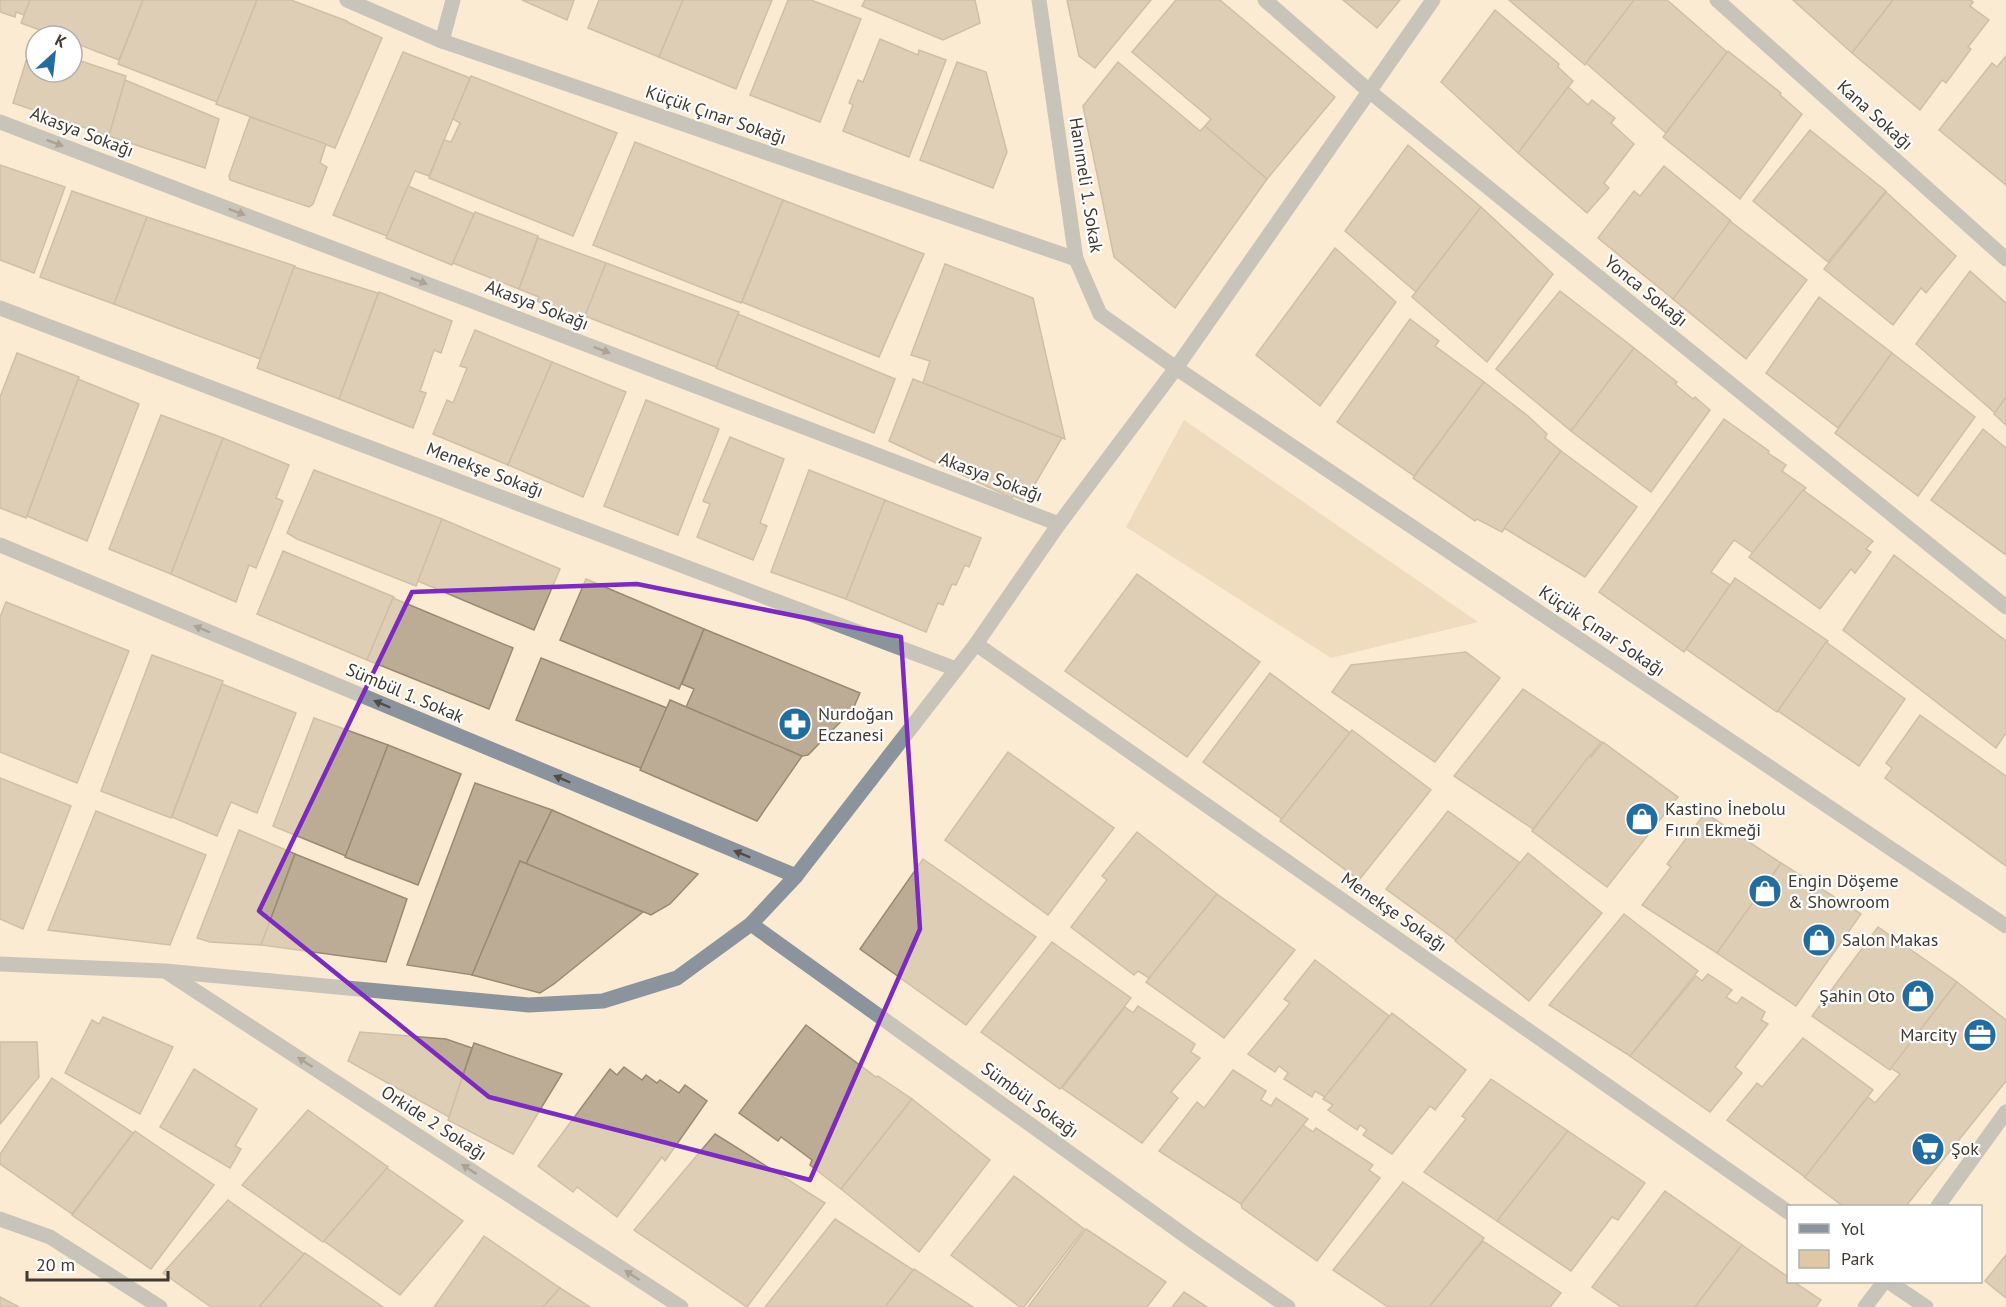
<svg xmlns="http://www.w3.org/2000/svg" width="2006" height="1307" font-family="'PT Sans',sans-serif">
<style>
.green{fill:#dfc8a6}
.building{fill:#bcac95;stroke:#998a73;stroke-width:1.5}
.lines{fill:none;stroke-linecap:round;stroke-linejoin:round}
.minor{stroke:#8b949d;stroke-width:15}
.oneway{fill:#504c46}
.marked{fill:none;stroke:#7b2cbf;stroke-width:4.5;stroke-linejoin:round}
.labels{text-anchor:middle;stroke-width:4.5;stroke-linejoin:round;paint-order:stroke}
.street-label{font-size:18px;fill:#413a30;stroke:#fff}
.poi-label{font-size:18px;fill:#413a30;stroke:#fff;text-anchor:start}
</style>
<rect width="100%" height="100%" fill="#fbebd2"/>
<polygon class="green" points="1184,420 1478,622 1331,658 1126,527"/>
<g class="building">
<polygon points="0,0 31,0 24,15 16,12 15,17 0,12"/>
<polygon points="30,0 143,0 119,60 72,42 72,36 56,36 21,23"/>
<polygon points="143,0 257,0 217,102 118,64"/>
<polygon points="257,0 291,0 347,21 347,22 382,38 335,148 216,104"/>
<polygon points="522,0 574,0 567,20"/>
<polygon points="599,0 683,0 659,57 588,28"/>
<polygon points="683,0 772,0 736,89 659,57"/>
<polygon points="788,0 811,0 861,19 820,122 750,95"/>
<polygon points="865,0 975,0 980,23 943,40 862,6"/>
<polygon points="1067,0 1151,0 1095,68 1079,56"/>
<polygon points="1176,0 1220,0 1335,97 1267,179 1205,126 1211,119 1132,52"/>
<polygon points="1343,0 1400,0 1377,28"/>
<polygon points="1509,0 1635,0 1585,65"/>
<polygon points="1634,0 1667,0 1727,52 1666,133 1586,63"/>
<polygon points="1793,0 1893,0 1852,53"/>
<polygon points="1893,0 1971,0 1973,2 1970,6 1989,20 1968,47 1971,49 1946,83 1942,80 1920,110 1852,53"/>
<polygon points="1495,10 1559,64 1558,67 1573,81 1518,153 1441,82"/>
<polygon points="880,39 918,55 919,50 946,60 909,157 843,131 853,105 849,103 858,80 863,82"/>
<polygon points="31,45 36,47 36,72 72,72 72,58 126,76 109,136 13,103"/>
<polygon points="1728,51 1781,93 1780,95 1802,114 1740,199 1663,137"/>
<polygon points="403,52 470,78 429,176 415,171 387,236 333,215"/>
<polygon points="2006,56 2006,185 1939,130 1992,63 1997,67"/>
<polygon points="957,62 986,72 1007,152 993,188 920,160"/>
<polygon points="1118,62 1200,131 1205,126 1267,179 1175,308 1114,257 1083,106"/>
<polygon points="471,76 617,133 573,236 429,178 444,140 451,142 460,123 453,119"/>
<polygon points="125,80 219,119 205,168 109,136"/>
<polygon points="1568,87 1588,105 1592,100 1615,118 1611,123 1634,144 1604,183 1609,188 1587,213 1518,153"/>
<polygon points="250,117 326,144 320,163 327,167 313,204 309,207 230,180 229,176"/>
<polygon points="1810,130 1886,191 1828,262 1753,201"/>
<polygon points="635,142 783,200 741,303 593,245"/>
<polygon points="1408,145 1481,207 1416,292 1345,231"/>
<polygon points="0,165 65,187 34,273 0,260"/>
<polygon points="1664,166 1731,221 1673,299 1598,238 1634,191 1640,196"/>
<polygon points="408,186 474,214 452,265 386,238"/>
<polygon points="72,191 147,217 114,304 40,277"/>
<polygon points="1886,192 1956,256 1926,293 1921,288 1893,325 1824,269"/>
<polygon points="783,200 924,254 879,357 742,302"/>
<polygon points="1481,207 1553,274 1487,362 1412,297"/>
<polygon points="475,212 538,236 519,289 453,263"/>
<polygon points="147,217 295,266 260,359 114,304"/>
<polygon points="1730,221 1807,280 1746,359 1673,299"/>
<polygon points="538,238 606,263 584,320 537,301 539,297 519,289"/>
<polygon points="1335,248 1396,302 1320,406 1256,355"/>
<polygon points="606,263 739,312 716,367 585,316"/>
<polygon points="945,264 1033,298 1065,439 923,383 930,361 911,355"/>
<polygon points="294,267 378,293 339,399 257,368"/>
<polygon points="1970,271 2006,303 2006,397 1995,413 1916,344"/>
<polygon points="1560,291 1634,348 1571,431 1496,369"/>
<polygon points="379,292 452,321 441,353 434,350 420,391 426,393 413,428 339,399"/>
<polygon points="1819,297 1892,353 1838,428 1766,373"/>
<polygon points="738,314 895,379 874,433 716,368"/>
<polygon points="1410,319 1439,341 1435,346 1484,382 1414,476 1337,422"/>
<polygon points="475,330 552,362 508,465 433,434 447,400 453,403 467,368 460,366"/>
<polygon points="1634,348 1677,382 1675,384 1693,399 1695,397 1710,410 1651,492 1571,431"/>
<polygon points="17,353 79,377 26,518 0,508 0,397"/>
<polygon points="1892,353 1975,417 1918,496 1835,433"/>
<polygon points="552,362 626,392 583,497 508,465"/>
<polygon points="78,379 139,404 87,541 27,516"/>
<polygon points="913,379 1062,438 1025,501 1013,496 1012,498 889,441"/>
<polygon points="1484,382 1528,416 1547,434 1545,438 1561,451 1502,532 1477,519 1475,521 1413,478"/>
<polygon points="2006,397 2006,425 1994,414"/>
<polygon points="646,400 719,429 678,535 604,506"/>
<polygon points="161,415 223,438 171,574 109,549"/>
<polygon points="1724,419 1769,451 1768,453 1786,465 1782,471 1806,488 1753,553 1734,540 1711,572 1730,585 1684,652 1599,592"/>
<polygon points="1983,429 2006,448 2006,555 1931,500"/>
<polygon points="730,437 784,459 760,523 767,526 753,560 697,537 710,504 703,501"/>
<polygon points="223,438 289,465 276,498 283,501 256,568 249,565 236,602 171,574"/>
<polygon points="1561,451 1637,507 1585,577 1504,528"/>
<polygon points="314,470 442,519 416,586 297,539 287,533"/>
<polygon points="809,470 885,500 846,599 771,572"/>
<polygon points="1803,490 1873,541 1866,549 1871,552 1855,573 1851,569 1820,609 1749,557"/>
<polygon points="885,500 981,538 969,567 965,565 956,585 952,584 943,605 938,603 926,632 846,599"/>
<polygon points="442,519 560,569 534,630 418,581"/>
<polygon points="283,551 394,597 367,660 257,614"/>
<polygon points="1894,555 2006,641 2006,733 1996,748 1843,630"/>
<polygon points="1137,574 1260,662 1187,757 1065,671"/>
<polygon points="1735,578 1828,641 1777,712 1686,649"/>
<polygon points="586,579 704,629 679,689 560,640"/>
<polygon points="393,598 513,648 489,709 367,660"/>
<polygon points="6,602 129,651 77,783 0,752 0,617"/>
<polygon points="704,629 860,693 853,709 808,755 802,756 686,707 694,689 682,684"/>
<polygon points="1826,642 1905,699 1859,766 1778,711"/>
<polygon points="1466,652 1500,678 1435,762 1332,692 1351,665"/>
<polygon points="152,655 223,681 171,818 101,791"/>
<polygon points="541,658 667,708 641,768 516,720"/>
<polygon points="1270,673 1350,733 1282,819 1203,762"/>
<polygon points="222,684 296,713 257,813 231,802 217,836 172,817"/>
<polygon points="1523,689 1601,742 1533,829 1454,776"/>
<polygon points="670,700 802,756 757,821 640,770"/>
<polygon points="1920,715 2006,776 2006,866 1885,778 1892,768 1886,763"/>
<polygon points="314,718 388,745 346,856 273,826"/>
<polygon points="1352,730 1431,790 1359,880 1280,821"/>
<polygon points="1603,742 1678,797 1607,887 1532,831 1590,755 1591,757"/>
<polygon points="388,745 461,774 418,885 345,857"/>
<polygon points="1008,752 1114,828 1048,915 945,840"/>
<polygon points="0,778 71,806 23,929 0,919"/>
<polygon points="475,783 552,810 526,864 520,861 473,975 407,965"/>
<polygon points="552,810 698,874 670,904 651,915 526,864"/>
<polygon points="96,811 206,855 170,945 48,930"/>
<polygon points="1448,811 1520,863 1456,940 1386,889"/>
<polygon points="1705,813 1781,863 1717,953 1642,905 1671,867 1667,864"/>
<polygon points="239,830 295,854 261,945 210,942 197,938"/>
<polygon points="1137,832 1217,894 1149,978 1138,971 1134,975 1071,927 1107,880 1102,876"/>
<polygon points="1528,853 1602,913 1529,1001 1455,941"/>
<polygon points="295,854 407,899 386,962 261,945"/>
<polygon points="923,859 1036,937 966,1025 860,949"/>
<polygon points="520,861 643,912 554,984 540,993 472,975"/>
<polygon points="1781,863 1861,914 1796,1006 1717,953"/>
<polygon points="1217,894 1295,950 1224,1038 1146,982"/>
<polygon points="1624,914 1698,971 1630,1056 1549,1005"/>
<polygon points="1878,927 1957,982 1890,1070 1812,1016"/>
<polygon points="1052,942 1131,998 1060,1089 981,1032"/>
<polygon points="1315,960 1389,1016 1325,1097 1315,1091 1312,1097 1284,1079 1288,1073 1279,1066 1275,1072 1248,1054 1290,1003 1284,999"/>
<polygon points="1708,974 1732,990 1726,997 1737,1004 1742,997 1765,1012 1761,1020 1768,1024 1735,1067 1742,1073 1710,1112 1630,1056 1696,976 1702,981"/>
<polygon points="1957,982 2006,1020 2006,1081 1906,1206 1843,1206 1804,1177 1868,1097 1875,1103 1900,1074 1891,1068"/>
<polygon points="1138,1006 1195,1044 1191,1052 1200,1058 1171,1092 1178,1098 1142,1143 1062,1088 1125,1007 1133,1013"/>
<polygon points="1392,1013 1466,1070 1435,1110 1430,1106 1392,1154 1363,1135 1367,1130 1360,1125 1357,1130 1328,1110 1333,1105 1323,1099"/>
<polygon points="103,1017 173,1047 140,1114 65,1073 92,1020 99,1024"/>
<polygon points="806,1025 876,1077 878,1076 912,1099 841,1189 810,1165 812,1160 781,1137 778,1141 739,1113"/>
<polygon points="360,1032 446,1039 472,1048 449,1117 348,1061"/>
<polygon points="1803,1038 1873,1090 1805,1177 1727,1120 1757,1083 1762,1087"/>
<polygon points="0,1042 37,1042 39,1077 0,1124"/>
<polygon points="474,1043 562,1074 513,1154 448,1120"/>
<polygon points="624,1067 642,1080 646,1075 657,1083 660,1080 679,1093 685,1085 707,1101 665,1161 662,1157 617,1217 577,1187 573,1192 538,1166 610,1069 617,1075"/>
<polygon points="194,1069 257,1109 235,1146 241,1149 230,1168 160,1127"/>
<polygon points="1233,1070 1266,1091 1261,1100 1271,1106 1276,1098 1308,1119 1241,1204 1159,1151 1197,1102 1204,1108"/>
<polygon points="52,1078 133,1133 72,1214 0,1164 0,1154"/>
<polygon points="1491,1079 1568,1131 1497,1221 1424,1172 1466,1119 1462,1116"/>
<polygon points="912,1099 990,1160 919,1252 841,1189"/>
<polygon points="308,1110 388,1167 323,1242 242,1185"/>
<polygon points="1303,1125 1313,1132 1316,1128 1373,1165 1369,1170 1380,1178 1317,1261 1242,1208 1241,1204"/>
<polygon points="135,1131 214,1185 151,1269 72,1215"/>
<polygon points="1568,1131 1645,1183 1618,1220 1612,1217 1571,1271 1497,1221"/>
<polygon points="715,1134 825,1203 747,1307 634,1230"/>
<polygon points="387,1168 463,1221 400,1295 324,1241"/>
<polygon points="1014,1176 1084,1229 1024,1307 1020,1307 951,1255"/>
<polygon points="1403,1182 1484,1238 1429,1307 1388,1307 1333,1270"/>
<polygon points="1665,1191 1742,1245 1695,1307 1621,1307 1592,1287"/>
<polygon points="228,1200 304,1254 259,1307 211,1307 163,1273"/>
<polygon points="835,1219 913,1270 885,1307 765,1307"/>
<polygon points="1086,1229 1166,1282 1147,1307 1028,1307"/>
<polygon points="484,1236 560,1288 543,1307 434,1307"/>
<polygon points="1483,1241 1561,1293 1550,1307 1429,1307"/>
<polygon points="1742,1245 1788,1277 1788,1282 1794,1282 1821,1300 1816,1307 1695,1307"/>
<polygon points="305,1253 383,1307 259,1307"/>
<polygon points="2006,1255 2006,1298 1985,1281"/>
<polygon points="914,1269 973,1307 885,1307"/>
<polygon points="560,1288 590,1307 543,1307"/>
<polygon points="1184,1292 1207,1307 1172,1307"/>
<polygon points="0,1297 19,1307 0,1307"/>
</g>
<g class="lines">
<g class="minor">
<polyline points="347,0 442,41 1076,259"/>
<polyline points="1039,0 1076,259 1100,314 1176,368 2006,926"/>
<polyline points="1265,0 1369,91 2006,607"/>
<polyline points="1717,0 2006,259"/>
<polyline points="442,41 453,0"/>
<polyline points="0,122 1059,524"/>
<polyline points="0,308 956,669"/>
<polyline points="0,545 796,876"/>
<polyline points="976,644 1788,1212"/>
<polyline points="751,924 1191,1240 1288,1307"/>
<polyline points="0,964 165,971 529,1005 603,1001 677,978 751,924 796,876 976,644 1059,524 1176,368 1433,0"/>
<polyline points="168,973 681,1307"/>
<polyline points="1938,1206 2006,1112"/>
<polyline points="0,1219 50,1237 160,1307"/>
<polyline points="1889,1282 1926,1307"/>
<polyline points="1865,1307 1884,1282"/>
</g>
</g>
<defs><path id="oneway-solid" d="M-6-.8H1V-3.2L6.5 0L1 3.2V.8H-6Z" transform="scale(1.5)"/></defs>
<g class="oneway">
<use href="#oneway-solid" transform="translate(55 143) rotate(21)"/>
<use href="#oneway-solid" transform="translate(237 212) rotate(21)"/>
<use href="#oneway-solid" transform="translate(419 281) rotate(21)"/>
<use href="#oneway-solid" transform="translate(602 350) rotate(21)"/>
<use href="#oneway-solid" transform="translate(202 629) rotate(-157)"/>
<use href="#oneway-solid" transform="translate(382 704) rotate(-157)"/>
<use href="#oneway-solid" transform="translate(562 779) rotate(-157)"/>
<use href="#oneway-solid" transform="translate(742 854) rotate(-157)"/>
<use href="#oneway-solid" transform="translate(305 1062) rotate(-147)"/>
<use href="#oneway-solid" transform="translate(469 1169) rotate(-147)"/>
<use href="#oneway-solid" transform="translate(632 1275) rotate(-147)"/>
</g>
<path d="M0 0H2006V1307H0ZM 637,584 L 901,637 L 920,929 L 810,1180 L 489,1097 L 259,911 L 412,592 Z" fill="#fbebd2" fill-opacity=".55" fill-rule="evenodd"/>
<path class="marked" d="M 637,584 L 901,637 L 920,929 L 810,1180 L 489,1097 L 259,911 L 412,592 Z"/>
<defs>
<g id="pharmacy-disc" transform="scale(1.725)"><circle r="9.5" fill="#236ca0" stroke="#fff"/><path d="M-2-6h4v4h4v4h-4v4h-4v-4h-4v-4h4Z" fill="#fff"/></g>
<g id="shop-disc" transform="scale(1.725)"><circle r="9.5" fill="#236ca0" stroke="#fff"/><path d="M-5-2.5h2.3a2.7 3.5 0 0 1 5.4 0H5L5.5 6h-11ZM-1.5-2.5h3a1.5 2.3 0 0 0-3 0Z" fill="#fff"/></g>
<g id="office-disc" transform="scale(1.725)"><circle r="9.5" fill="#236ca0" stroke="#fff"/><path d="M-6-3h4V-5.5h4V-3h4V5H-6ZM-1-4.5V-3h2v-1.5ZM-6 0V1H6V0Z" fill="#fff"/></g>
<g id="supermarket-disc" transform="scale(1.725)"><circle r="9.5" fill="#236ca0" stroke="#fff"/><path d="M-6-5.5h2.5l.6 2H6L4.5 2H-2.5L-4.4-4H-6ZM-1.5 3.2a1.3 1.3 0 1 0 .1 0ZM3 3.2a1.3 1.3 0 1 0 .1 0Z" fill="#fff"/></g>
</defs>
<g fill-rule="evenodd">
<use href="#pharmacy-disc" x="795" y="724"/>
<use href="#shop-disc" x="1642" y="819"/>
<use href="#shop-disc" x="1765" y="891"/>
<use href="#shop-disc" x="1819" y="940"/>
<use href="#shop-disc" x="1918" y="996"/>
<use href="#office-disc" x="1980" y="1035"/>
<use href="#supermarket-disc" x="1928" y="1149"/>
</g>
<g class="labels">
<g class="street-label">
<text transform="translate(716 115) rotate(19)" y="6">Küçük Çınar Sokağı</text>
<text transform="translate(1875 115) rotate(42)" y="6">Kana Sokağı</text>
<text transform="translate(82 132) rotate(21)" y="6">Akasya Sokağı</text>
<text transform="translate(1086 185) rotate(81)" y="6">Hanımeli 1. Sokak</text>
<text transform="translate(1646 291) rotate(39)" y="6">Yonca Sokağı</text>
<text transform="translate(537 305) rotate(21)" y="6">Akasya Sokağı</text>
<text transform="translate(485 470) rotate(21)" y="6">Menekşe Sokağı</text>
<text transform="translate(991 477) rotate(21)" y="6">Akasya Sokağı</text>
<text transform="translate(1602 631) rotate(34)" y="6">Küçük Çınar Sokağı</text>
<text transform="translate(405 693) rotate(23)" y="6">Sümbül 1. Sokak</text>
<text transform="translate(1394 912) rotate(35)" y="6">Menekşe Sokağı</text>
<text transform="translate(1030 1100) rotate(36)" y="6">Sümbül Sokağı</text>
<text transform="translate(434 1123) rotate(33)" y="6">Orkide 2 Sokağı</text>
</g>
<g class="poi-label">
<text x="818" y="720">Nurdoğan<tspan x="818" dy="21">Eczanesi</tspan></text>
<text x="1665" y="815">Kastino İnebolu<tspan x="1665" dy="21">Fırın Ekmeği</tspan></text>
<text x="1788" y="887">Engin Döşeme<tspan x="1788" dy="21">&amp; Showroom</tspan></text>
<text x="1842" y="946">Salon Makas</text>
<text x="1895" y="1002" text-anchor="end">Şahin Oto</text>
<text x="1957" y="1041" text-anchor="end">Marcity</text>
<text x="1951" y="1155">Şok</text>
</g>
</g>
<rect x="1787" y="1205" width="195" height="78" fill="#ffffff" stroke="#b3b0ac" stroke-width="1.5"/>
<rect x="1799" y="1224" width="30" height="9" fill="#8b949d" stroke="#b3b0ac" stroke-width="1.5"/>
<text x="1841" y="1235" font-size="18" fill="#413a30">Yol</text>
<rect x="1799" y="1250" width="30" height="18" fill="#dfc8a6" stroke="#b3b0ac" stroke-width="1.5"/>
<text x="1841" y="1265" font-size="18" fill="#413a30">Park</text>
<g transform="translate(54 54) rotate(27)"><circle r="28" fill="#ffffff" stroke="#b3b0ac" stroke-width="1.5"/>
<path d="M0-4.5L10 22L0 15L-10 22Z" fill="#236ca0"/>
<text y="-9" font-size="16" font-weight="bold" text-anchor="middle" fill="#413a30">K</text>
</g>
<path d="M27 1271v9h141v-9" fill="none" stroke="#413a30" stroke-width="3"/>
<text x="36" y="1271" font-size="18" fill="#413a30" stroke="#ffffff" stroke-width="4.5" paint-order="stroke">20 m</text>
</svg>
